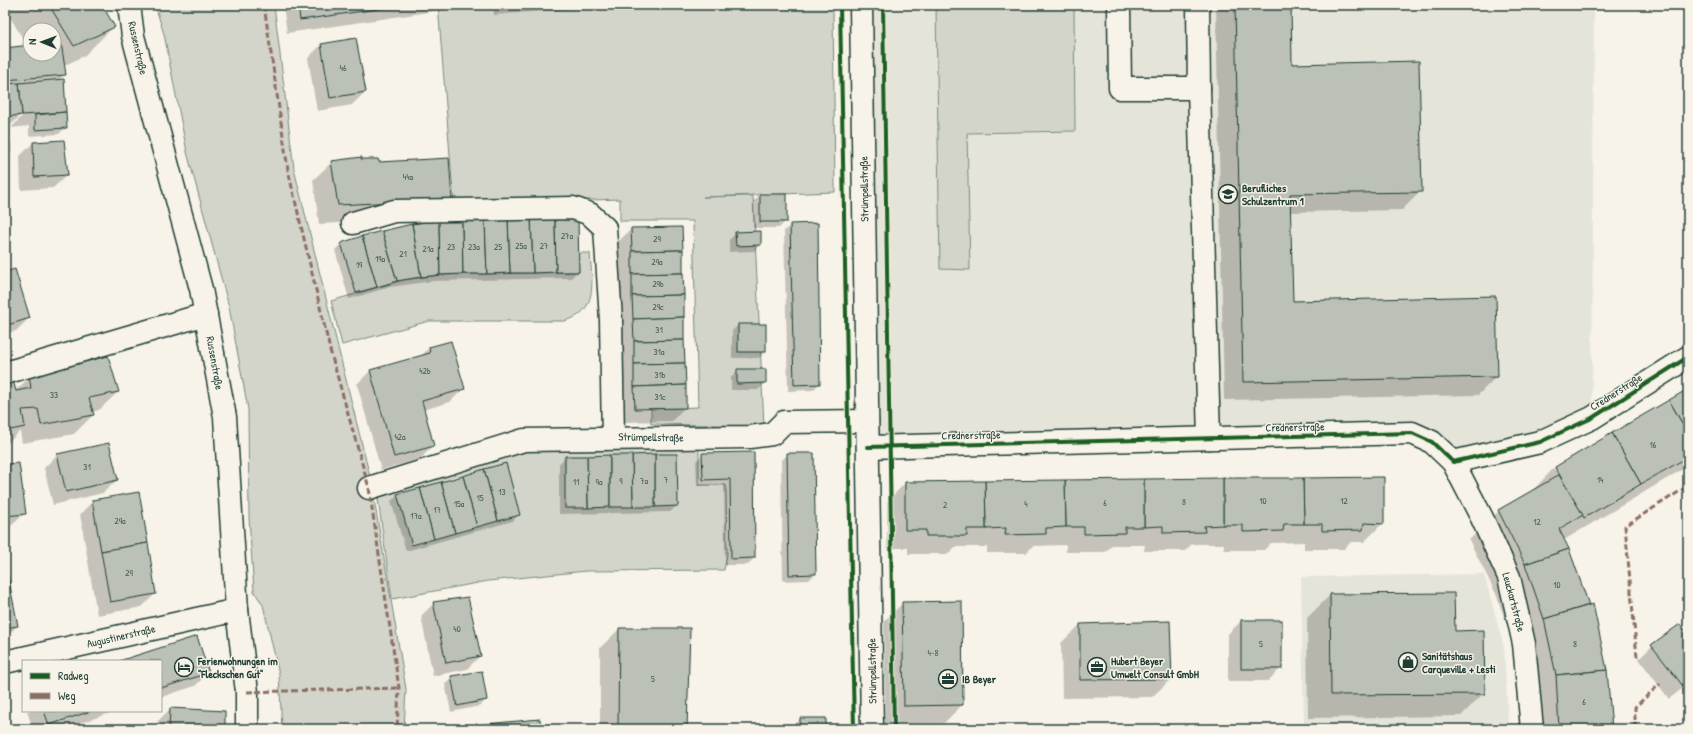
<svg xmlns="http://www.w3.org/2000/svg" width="1693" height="734" font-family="'Patrick Hand',sans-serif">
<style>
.built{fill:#e5e4d9}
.green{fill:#d3d5ca;stroke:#79897f}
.shadow{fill:#0003;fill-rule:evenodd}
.building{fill:#bbc1b6;stroke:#1f3d34}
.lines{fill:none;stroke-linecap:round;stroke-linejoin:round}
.minor-casing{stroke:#1f3d34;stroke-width:25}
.minor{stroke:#f7f3e8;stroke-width:22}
.quiet{stroke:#8d6e63;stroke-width:3;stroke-dasharray:6 3;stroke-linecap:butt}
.cycleway-casing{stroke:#f7f3e8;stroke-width:6}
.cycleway{stroke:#1b5e20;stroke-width:4}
.labels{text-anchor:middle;stroke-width:3;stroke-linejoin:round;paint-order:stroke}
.number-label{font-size:9px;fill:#465e54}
.street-label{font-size:11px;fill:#1f3d34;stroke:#f7f3e8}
.poi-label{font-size:11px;font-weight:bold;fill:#1f3d34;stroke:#f7f3e8;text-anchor:start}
</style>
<rect width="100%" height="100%" fill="#f7f3e8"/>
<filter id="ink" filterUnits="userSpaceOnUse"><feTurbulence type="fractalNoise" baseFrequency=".025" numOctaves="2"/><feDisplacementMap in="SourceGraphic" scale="8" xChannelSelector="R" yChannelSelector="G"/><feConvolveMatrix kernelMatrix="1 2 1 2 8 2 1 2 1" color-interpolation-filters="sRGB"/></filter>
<g filter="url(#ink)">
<g class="built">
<polygon points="861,5 1594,5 1592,418 1453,462 1432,442 868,447"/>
<polygon points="1484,574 1504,647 1508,720 1507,729 903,729 903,727 1215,723 1304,724 1301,577"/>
</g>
<g class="green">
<polygon points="155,5 274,5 294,169 371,481 406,689 404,729 282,729 279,674 263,605 254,591 249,518 248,409 229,307 187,152 164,34"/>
<polygon points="438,5 833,5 835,192 703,197 753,196 764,426 651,424 651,409 698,407 693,221 620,221 620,199 454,205"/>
<polygon points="936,5 1074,5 1075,131 967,133 970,270 940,269"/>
<path d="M 578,253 L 590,253 C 591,273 598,303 577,316 C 574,318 569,319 565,321 L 429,321 L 342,345 L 331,301 L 403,280 L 440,275 L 579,272 Z"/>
<polygon points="526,448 699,449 699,485 726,485 727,555 724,570 586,571 488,581 392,599 377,492"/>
</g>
<g class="shadow">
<path d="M 5,5 L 101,5 L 113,27 L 84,56 L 63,66 L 65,74 L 58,81 L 65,112 L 66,127 L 59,134 L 29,136 L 29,126 L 11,128 L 26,112 L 25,111 L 9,127 L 9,122 L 5,122 L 5,49 L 28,47 L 5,9 ZM 30,30 L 54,30 L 54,54 L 30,54 Z"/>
<polygon points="283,5 448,5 442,10 287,33"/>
<polygon points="493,5 572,5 568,9 494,15"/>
<polygon points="1216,5 1290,5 1291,65 1421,191 1402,210 1290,212 1292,302 1497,376 1478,395 1224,400"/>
<polygon points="355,39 365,92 352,105 317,111 308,58 321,45"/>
<polygon points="33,143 67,175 53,188 21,190 20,156"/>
<polygon points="360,160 378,163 432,218 319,224 313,180 332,162"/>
<polygon points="760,195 786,195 786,221 779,228 753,228 753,202"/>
<polygon points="439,221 578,271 571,278 433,281 390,287 349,299 335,250 341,244 399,227"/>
<polygon points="791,225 819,384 813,390 788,391 784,231"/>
<polygon points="631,229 685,407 672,421 622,422 618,242"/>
<polygon points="736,233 760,245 754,251 729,252 729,240"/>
<polygon points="5,273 29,318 16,331 5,334"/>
<polygon points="738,325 765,352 759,358 732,358 732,331"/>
<polygon points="429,348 463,389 450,402 423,410 433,446 420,459 381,470 357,384 370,371 420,357"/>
<polygon points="738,370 765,383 758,390 731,390 731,377"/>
<polygon points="30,377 118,392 99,410 92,412 93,415 74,434 22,443 20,431 5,446 5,383 15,391"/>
<polygon points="1688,390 1688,466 1564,540 1588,606 1611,729 1529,729 1515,648 1496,594 1469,540 1499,511 1530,493 1555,467"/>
<polygon points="753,453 754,558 748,565 725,565 724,485 697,486 696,461 703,454"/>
<polygon points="788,454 815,574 809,580 783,581 781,461"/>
<polygon points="57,455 117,480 103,493 53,505 44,468"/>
<polygon points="565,457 677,506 670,512 559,514 559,464"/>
<polygon points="5,465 25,513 11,526 5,527"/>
<polygon points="905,483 1383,523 1364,542 1351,542 1344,549 1304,549 1304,542 1271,543 1264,550 1224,550 1224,544 1192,544 1185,551 1144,551 1145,545 1112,545 1105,552 1066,552 1066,545 1033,546 1026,553 987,553 987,547 955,547 948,554 908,554 908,548 887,548 887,502"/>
<polygon points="398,495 519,514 513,521 406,551 391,501"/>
<polygon points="93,501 155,594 142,607 97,615 80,514"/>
<polygon points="5,563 17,626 5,638"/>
<polygon points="1330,595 1484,693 1461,716 1308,718 1307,618"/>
<polygon points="434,603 480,656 467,669 433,676 421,616"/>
<polygon points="903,603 962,705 944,723 885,724 884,621"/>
<polygon points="1241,621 1281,668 1268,681 1228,681 1228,634"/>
<polygon points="1080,625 1171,679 1152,697 1062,698 1061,643"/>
<polygon points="619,629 686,729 600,729 600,648"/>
<polygon points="1688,636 1688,684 1669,699 1639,659 1652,646"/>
<polygon points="197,637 208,673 195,686 161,697 161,661 123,661"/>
<polygon points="452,677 486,700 480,706 451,712 445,684"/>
<polygon points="170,709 224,729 157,729 157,722"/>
<polygon points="27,711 117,711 61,729 33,729"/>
<polygon points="800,719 825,729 794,729 794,726"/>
</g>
<g class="building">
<polygon points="49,5 102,5 115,27 74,46"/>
<polygon points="298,5 378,5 378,9 300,20"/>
<polygon points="378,5 405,5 378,9"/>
<polygon points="1235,5 1291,5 1292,64 1419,61 1422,192 1290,194 1293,301 1496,296 1498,377 1243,382"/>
<polygon points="356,38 366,92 330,98 321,44"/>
<polygon points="61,42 66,75 5,80 5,48 30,45 30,54 54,54 54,43"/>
<polygon points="64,79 66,112 22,115 19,83"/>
<polygon points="19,83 22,115 5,117 5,84"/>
<polygon points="66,112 67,128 35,130 35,115"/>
<polygon points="5,117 8,142 5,142"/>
<polygon points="64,140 68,175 34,177 33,142"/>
<polygon points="5,142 10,142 10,154 5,155"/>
<polygon points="362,157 361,159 378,159 379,162 449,158 452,199 338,205 331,161"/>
<rect x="760" y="194" width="27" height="28"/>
<polygon points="531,219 555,219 556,272 533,273"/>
<polygon points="531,219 533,273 510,273 508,220"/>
<polygon points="555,219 578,219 579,272 556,272"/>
<polygon points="439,220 440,275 421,277 412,224"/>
<polygon points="439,220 462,220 463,274 440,275"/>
<polygon points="462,220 485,220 487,274 463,274"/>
<polygon points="485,220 508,220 510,273 487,274"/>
<polygon points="818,223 820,384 794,385 790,224"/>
<polygon points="412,224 421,277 397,281 382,231"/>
<polygon points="682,227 683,250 632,251 631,228"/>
<polygon points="382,231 397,281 377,287 362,236"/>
<polygon points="761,231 761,245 736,246 735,232"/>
<polygon points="362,236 377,287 356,293 341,243"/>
<polygon points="683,250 683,273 632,274 632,251"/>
<polygon points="15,269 30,318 5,326 5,272"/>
<polygon points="683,273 684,295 632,296 632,274"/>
<polygon points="684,295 684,317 633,319 632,296"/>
<polygon points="684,317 684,340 634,341 633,319"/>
<rect x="738" y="324" width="28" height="28"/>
<polygon points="684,340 685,363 634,364 634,341"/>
<polygon points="451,341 465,389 422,401 434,446 394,457 370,370 430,353 429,347"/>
<polygon points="108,356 119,392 89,398 94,415 41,425 38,409 22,410 25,427 6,431 5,382 13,380 16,391 31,388 29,376"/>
<polygon points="685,363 686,385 634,387 634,364"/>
<polygon points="737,369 766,369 766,383 737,384"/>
<polygon points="686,385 686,408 635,409 634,387"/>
<polygon points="1688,389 1688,434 1669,400"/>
<polygon points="1669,400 1688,434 1688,457 1641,484 1612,433"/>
<polygon points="1612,433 1641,484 1584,518 1555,467"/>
<polygon points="109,443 118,480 66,492 57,454"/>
<polygon points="754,452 755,558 731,559 730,479 703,480 702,453"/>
<polygon points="787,453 814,453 816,574 789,575"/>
<polygon points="655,454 677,454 678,506 655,507"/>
<polygon points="655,454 655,507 633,507 632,455"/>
<polygon points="610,455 610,507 588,508 587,456"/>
<polygon points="610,455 632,455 633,507 610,507"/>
<polygon points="565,456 587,456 588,508 565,508"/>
<polygon points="19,463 26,514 5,516 5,464"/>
<polygon points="506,463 520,515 498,521 484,469"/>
<polygon points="484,469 498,521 477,527 463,476"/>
<polygon points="1559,475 1583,515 1559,529 1569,549 1525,564 1498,510"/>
<polygon points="463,476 477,527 455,533 441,482"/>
<polygon points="1384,477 1384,524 1364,523 1363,530 1322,531 1322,524 1304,524 1303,478"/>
<polygon points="1223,478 1303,478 1304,524 1284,524 1283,531 1243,532 1243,525 1223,525"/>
<polygon points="1223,478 1223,525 1204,526 1205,532 1163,533 1163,526 1144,527 1144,479"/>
<polygon points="1144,479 1144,527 1125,527 1125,533 1084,534 1084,527 1066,527 1065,480"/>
<polygon points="1065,480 1066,527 1046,528 1046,534 1005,535 1006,528 986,529 985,481"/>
<polygon points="985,481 986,529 967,529 967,536 926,536 926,530 905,530 905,482"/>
<polygon points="441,482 455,533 434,539 420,488"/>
<polygon points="420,488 434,539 412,545 397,494"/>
<polygon points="139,492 148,543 101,551 92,500"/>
<polygon points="148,543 156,594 110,602 101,551"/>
<polygon points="1569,549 1589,605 1544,619 1525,564"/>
<polygon points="5,561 18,626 5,628"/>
<polygon points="1454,593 1455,631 1484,630 1485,694 1331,695 1330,594"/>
<polygon points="468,597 481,656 446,663 433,602"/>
<polygon points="962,601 963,705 904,706 902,602"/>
<polygon points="1593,604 1607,670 1556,675 1544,619"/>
<rect x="1241" y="620" width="41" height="49"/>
<polygon points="1170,621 1172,679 1080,680 1080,624"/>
<polygon points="1680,624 1688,634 1688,682 1683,686 1651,645"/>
<polygon points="619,628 690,628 687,729 618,729"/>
<polygon points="197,636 209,673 161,688 161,661 119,661"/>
<polygon points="1607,670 1612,729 1559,729 1556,675"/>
<polygon points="482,671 487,700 457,706 451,676"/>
<polygon points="170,708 225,711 225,729 169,729"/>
<polygon points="44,711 91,711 49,725"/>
<rect x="800" y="718" width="26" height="11"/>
<polygon points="540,719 541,729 453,729 452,727"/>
</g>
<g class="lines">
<g class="minor-casing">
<g id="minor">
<polyline points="129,5 133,36 201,289 225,417 237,610 247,692 247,729"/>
<polyline points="861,5 872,729"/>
<polyline points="1119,5 1120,88 1199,88 1198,5"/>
<polyline points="1199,88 1209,438"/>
<polyline points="353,223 394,211 573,208 590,214 605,228 611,320 613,438"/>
<polyline points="5,373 206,314"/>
<polyline points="868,447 1412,433 1432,442 1453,462 1540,442 1592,418 1688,357"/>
<polyline points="1453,462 1482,518 1509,577 1524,644 1532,729"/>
<polyline points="369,488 524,440 750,437 772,434 784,422 867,421"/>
<polyline points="5,662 237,610"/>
</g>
</g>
<use href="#minor" class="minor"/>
<g class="quiet">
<polyline points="264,5 288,170 330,350 369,488 399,688 397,729"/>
<polyline points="1637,657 1625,526 1688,486"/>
<polyline points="247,692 399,688"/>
<polyline points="1635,729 1635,707 1660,684"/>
</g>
<g class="cycleway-casing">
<g id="cycleway">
<polyline points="840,5 854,729"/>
<polyline points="883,5 894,729"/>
<polyline points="868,447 1412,433 1432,442 1453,462 1540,442 1592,418 1688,357"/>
</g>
</g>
<use href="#cycleway" class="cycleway"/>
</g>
</g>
<defs>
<g id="school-ring" transform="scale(1)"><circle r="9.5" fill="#f7f3e8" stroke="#1f3d34" stroke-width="1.5"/><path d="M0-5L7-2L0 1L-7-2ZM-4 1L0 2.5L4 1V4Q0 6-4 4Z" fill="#1f3d34"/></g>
<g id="shop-ring" transform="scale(1)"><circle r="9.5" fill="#f7f3e8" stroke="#1f3d34" stroke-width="1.5"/><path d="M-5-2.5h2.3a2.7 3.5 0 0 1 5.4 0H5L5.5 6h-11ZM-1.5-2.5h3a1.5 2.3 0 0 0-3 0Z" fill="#1f3d34"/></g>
<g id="hotel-ring" transform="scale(1)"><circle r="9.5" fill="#f7f3e8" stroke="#1f3d34" stroke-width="1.5"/><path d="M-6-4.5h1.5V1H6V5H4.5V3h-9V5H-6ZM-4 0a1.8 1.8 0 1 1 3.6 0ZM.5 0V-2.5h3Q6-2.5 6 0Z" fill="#1f3d34"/></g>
<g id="office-ring" transform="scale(1)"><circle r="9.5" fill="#f7f3e8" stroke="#1f3d34" stroke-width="1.5"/><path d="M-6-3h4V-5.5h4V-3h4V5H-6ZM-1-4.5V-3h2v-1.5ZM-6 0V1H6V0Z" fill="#1f3d34"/></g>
</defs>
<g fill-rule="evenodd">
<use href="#school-ring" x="1228" y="194"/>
<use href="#shop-ring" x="1408" y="662"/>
<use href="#hotel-ring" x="184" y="667"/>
<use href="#office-ring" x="1097" y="667"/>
<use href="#office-ring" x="948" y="679"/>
</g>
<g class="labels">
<g class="number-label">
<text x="343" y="71">46</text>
<text x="408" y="180">44a</text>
<text x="567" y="239">27a</text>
<text x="657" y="242">29</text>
<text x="521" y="249">25a</text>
<text x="544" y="249">27</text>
<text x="451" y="250">23</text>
<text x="474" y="250">23a</text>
<text x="498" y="250">25</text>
<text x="428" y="252">21a</text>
<text x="403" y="257">21</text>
<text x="380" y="262">19a</text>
<text x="657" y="265">29a</text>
<text x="359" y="268">19</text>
<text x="658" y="287">29b</text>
<text x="658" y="310">29c</text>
<text x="659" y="333">31</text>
<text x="659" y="355">31a</text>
<text x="425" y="374">42b</text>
<text x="660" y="378">31b</text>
<text x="54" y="398">33</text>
<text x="660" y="400">31c</text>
<text x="400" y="440">42a</text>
<text x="1653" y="448">16</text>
<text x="87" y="470">31</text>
<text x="666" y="483">7</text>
<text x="1600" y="483">14</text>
<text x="621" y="484">9</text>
<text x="644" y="484">7a</text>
<text x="576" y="485">11</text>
<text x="599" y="485">9a</text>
<text x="502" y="495">13</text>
<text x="480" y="501">15</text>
<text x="1263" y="504">10</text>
<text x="1344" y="504">12</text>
<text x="1184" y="505">8</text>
<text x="1105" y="506">6</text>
<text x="459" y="507">15a</text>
<text x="1026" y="507">4</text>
<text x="945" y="508">2</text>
<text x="437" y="513">17</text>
<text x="416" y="519">17a</text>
<text x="120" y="524">29a</text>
<text x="1537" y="525">12</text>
<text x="129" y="576">29</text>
<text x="1557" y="588">10</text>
<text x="457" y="632">40</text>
<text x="1261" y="647">5</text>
<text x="1575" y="647">8</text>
<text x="933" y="656">4-8</text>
<text x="653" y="682">5</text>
<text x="1584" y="705">6</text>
</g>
<g class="street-label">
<text transform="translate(138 48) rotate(77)" y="4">Russenstraße</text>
<text transform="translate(864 189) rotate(-91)" y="4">Strümpellstraße</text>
<text transform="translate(215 363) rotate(80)" y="4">Russenstraße</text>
<text transform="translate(1616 392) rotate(-32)" y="4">Crednerstraße</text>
<text transform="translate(1295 427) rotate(-1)" y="4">Crednerstraße</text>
<text transform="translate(971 435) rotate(-1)" y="4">Crednerstraße</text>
<text transform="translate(651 437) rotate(1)" y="4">Strümpellstraße</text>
<text transform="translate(1514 602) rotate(75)" y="4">Leuckartstraße</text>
<text transform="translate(121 636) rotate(-13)" y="4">Augustinerstraße</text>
<text transform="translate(872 671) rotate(-91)" y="4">Strümpellstraße</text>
</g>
<g class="poi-label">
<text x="1242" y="192">Berufliches<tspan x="1242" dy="13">Schulzentrum 1</tspan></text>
<text x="1422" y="660">Sanitätshaus<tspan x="1422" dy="13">Carqueville + Lesti</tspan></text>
<text x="198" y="665">Ferienwohnungen im<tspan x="198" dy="13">"Fleckschen Gut"</tspan></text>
<text x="1111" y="665">Hubert Beyer<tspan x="1111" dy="13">Umwelt Consult GmbH</tspan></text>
<text x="962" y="683">IB Beyer</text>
</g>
</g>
<rect width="1693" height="734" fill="none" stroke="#f7f3e8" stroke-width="20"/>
<rect x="10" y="10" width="1673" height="714" fill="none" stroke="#1f3d34" stroke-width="1.5" filter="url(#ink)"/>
<rect x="22" y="660" width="140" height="52" fill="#f7f3e8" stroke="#a1aaa0"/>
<rect x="30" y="673" width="20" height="6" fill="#1b5e20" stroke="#a1aaa0"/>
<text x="58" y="680" font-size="12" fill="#1f3d34">Radweg</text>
<rect x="30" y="693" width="20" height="6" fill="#8d6e63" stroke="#a1aaa0"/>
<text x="58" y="700" font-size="12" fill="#1f3d34">Weg</text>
<g transform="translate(42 42) rotate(271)"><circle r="19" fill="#f7f3e8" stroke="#a1aaa0"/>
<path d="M0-3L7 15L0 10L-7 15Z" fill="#1f3d34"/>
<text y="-6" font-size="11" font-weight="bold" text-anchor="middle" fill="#1f3d34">N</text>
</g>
</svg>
